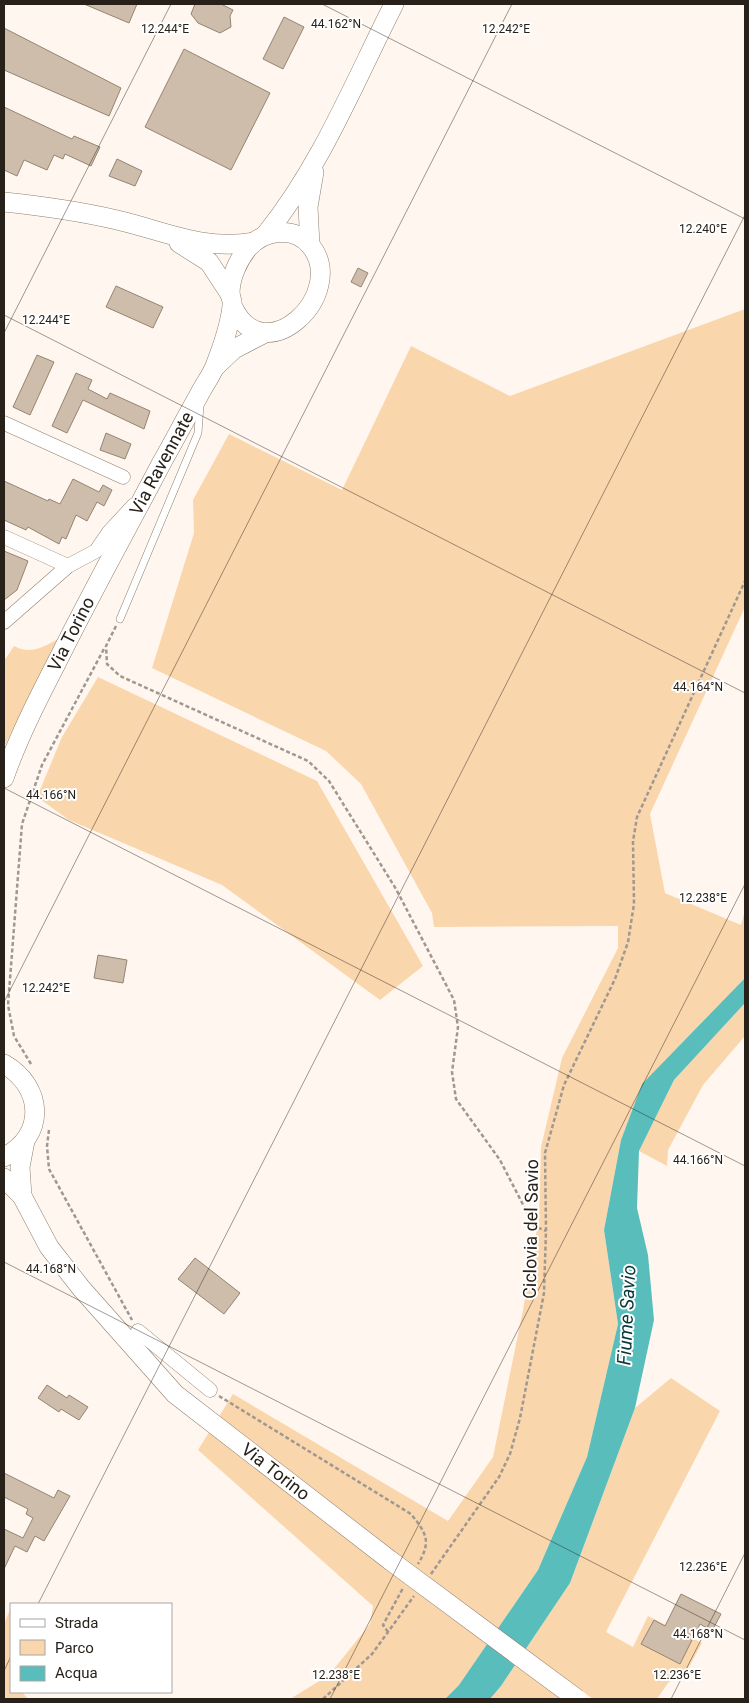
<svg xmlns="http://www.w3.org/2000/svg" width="749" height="1703" font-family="Roboto,sans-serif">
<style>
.green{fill:#fad6ad}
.water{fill:#59bebb}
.building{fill:#cebdaa;stroke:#948472}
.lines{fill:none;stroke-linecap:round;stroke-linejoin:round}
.service-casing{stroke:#8f7e6c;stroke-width:8}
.minor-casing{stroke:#8f7e6c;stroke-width:15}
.secondary-casing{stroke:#8f7e6c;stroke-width:20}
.path{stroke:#9f9890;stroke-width:2.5;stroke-dasharray:4 2.5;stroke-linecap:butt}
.service{stroke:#fff;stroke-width:7}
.minor{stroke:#fff;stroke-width:14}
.secondary{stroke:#fff;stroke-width:19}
.secondary-bridge-casing{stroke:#8f7e6c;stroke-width:20;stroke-linecap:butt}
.secondary-bridge{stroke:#fff;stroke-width:19}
.ticks{fill:none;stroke:#27211a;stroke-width:1;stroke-opacity:0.45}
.labels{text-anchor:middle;stroke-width:4;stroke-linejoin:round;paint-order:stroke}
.street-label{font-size:18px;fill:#27211a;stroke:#fff}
.water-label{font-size:19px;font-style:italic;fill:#073938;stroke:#fff}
.ticks-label{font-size:12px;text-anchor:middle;fill:#27211a;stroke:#fff;stroke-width:4;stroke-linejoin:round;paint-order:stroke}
</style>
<rect width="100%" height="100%" fill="#fff7ef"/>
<g class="green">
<polygon points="745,309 745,607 650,814 665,893 741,925 745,910 745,978 642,1084 621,1140 604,1230 618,1324 587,1457 538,1570 459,1685 445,1699 286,1699 290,1699 329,1675 370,1624 373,1606 198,1450 233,1394 448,1521 493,1457 523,1310 539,1217 541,1147 562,1058 618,948 618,926 434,927 432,913 361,784 326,751 152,668 194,533 193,500 229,434 342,490 411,346 510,396"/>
<path d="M 58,639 L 4,747 L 4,661 L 14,646 C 30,655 44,647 58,639 Z"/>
<polygon points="98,677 317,781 423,966 380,1000 222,885 69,820 37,797 62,737"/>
<polygon points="745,1003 745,1036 703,1085 668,1150 667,1166 639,1151 674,1080"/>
<polygon points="671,1378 720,1411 606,1632 633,1647 648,1616 702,1643 689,1667 668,1683 657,1699 593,1699 572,1684 561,1699 490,1699 501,1686 570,1583 635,1408"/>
<polygon points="11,1607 11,1692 22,1692 28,1699 4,1699 4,1624"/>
</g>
<polygon class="water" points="745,978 745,1003 674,1080 639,1151 637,1208 648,1255 654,1320 635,1408 570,1583 501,1686 490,1699 445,1699 459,1685 538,1570 587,1457 618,1324 604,1230 621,1140 642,1084"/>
<g class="building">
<polygon points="84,4 137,4 129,23"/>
<polygon points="195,4 221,4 233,10 230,16 231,27 220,33 198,23 191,14"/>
<polygon points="284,17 304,27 283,69 263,59"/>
<polygon points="4,28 121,88 109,116 4,70"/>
<polygon points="184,49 270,93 231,170 145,127"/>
<polygon points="4,107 72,139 74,136 100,147 91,166 65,154 63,159 54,155 47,170 24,160 17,176 4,170"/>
<polygon points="117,159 142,171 135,186 109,176"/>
<polygon points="358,268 368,273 361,287 351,282"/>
<polygon points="116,286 163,307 153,328 106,307"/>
<polygon points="37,355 54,362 30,415 13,407"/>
<polygon points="76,373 92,380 88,389 107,399 110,393 150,411 144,429 83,400 67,433 52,426"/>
<polygon points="106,433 131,444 125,459 100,450"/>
<polygon points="73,479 99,492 103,485 112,490 104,506 97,502 87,521 76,515 66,539 62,537 59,544 28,527 26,530 4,520 4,481 48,501 49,499 60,504"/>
<polygon points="4,551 28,561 17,590 4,600"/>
<polygon points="98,955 127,960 123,983 94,978"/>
<polygon points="195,1258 240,1293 224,1314 178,1279"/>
<polygon points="47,1385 67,1398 69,1395 88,1407 79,1420 61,1409 59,1412 38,1398"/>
<polygon points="4,1473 54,1498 58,1490 70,1496 44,1541 35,1536 27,1552 15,1546 4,1569 4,1529 23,1538 33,1518 26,1514 28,1509 4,1497"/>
<polygon points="681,1594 721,1614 712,1631 700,1624 680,1664 641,1644 654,1620 665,1626"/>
</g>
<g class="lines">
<g class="service-casing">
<polyline id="service" points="120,619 198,433 200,405"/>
</g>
<g class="minor-casing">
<g id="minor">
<polyline points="4,423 123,477"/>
<polyline points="4,537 68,566"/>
<polyline points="4,622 68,566 96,551 109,532 134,505"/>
<polyline points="138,1331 210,1390"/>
</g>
</g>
<g class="secondary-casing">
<g id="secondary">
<path d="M 4,202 C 42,206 79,211 117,220 C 165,231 203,251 254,242"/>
<path d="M 266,234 C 321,166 355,81 394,4"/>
<polyline points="179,243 209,262 230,294"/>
<polyline points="310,245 308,207 314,172"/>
<polyline points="215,367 234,349 265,333"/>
<path id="s1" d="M 4,778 C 19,735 40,695 61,654 C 93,590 128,527 161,464 C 174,441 186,418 199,395 C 204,385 211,376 215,366 C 222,348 230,325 232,306 C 233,302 231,298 230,294 C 230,278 238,260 248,248 C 263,231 293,225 310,245 C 350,293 263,376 232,305"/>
<path d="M 4,1064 C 44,1087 46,1136 4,1157"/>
<path id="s2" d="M 4,1178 L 22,1196 L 49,1247 L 81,1288 L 175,1394 L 391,1561"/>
<polyline points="22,1196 20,1167 25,1141"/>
</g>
</g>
<g class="path">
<polyline points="116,626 106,646 107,664 120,676 308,761 329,781 396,889 454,1000 458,1027 452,1072 456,1099 500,1160 534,1226 546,1231"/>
<polyline points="31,1064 14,1036 8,1005 22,824 42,765 105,647"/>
<polyline points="49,1130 47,1146 49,1169 132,1320"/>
<path d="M 219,1396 L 411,1514 C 426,1533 432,1541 418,1564"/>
<polyline points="431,1574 499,1477 510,1454 520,1418 544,1293 546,1231 545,1153 564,1085 615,979 628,942 634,904 633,841 637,817 745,581"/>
<polyline points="388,1632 383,1625 403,1588"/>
<polyline points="323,1699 372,1654 414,1596"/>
</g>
<use href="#service" class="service"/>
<use href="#minor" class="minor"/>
<use href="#secondary" class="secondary"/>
<g class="secondary-bridge-casing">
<polyline id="secondary-bridge" points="391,1561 577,1699"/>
</g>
<use href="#secondary-bridge" class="secondary-bridge"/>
</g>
<path class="ticks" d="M 322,4 L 745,219M 4,315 L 745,693M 4,333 L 171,4M 4,788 L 745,1166M 4,1002 L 512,4M 4,1262 L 745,1640M 38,1604 L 745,215M 4,1671 L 11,1656M 330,1699 L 745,884M 671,1699 L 745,1553"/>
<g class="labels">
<g class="street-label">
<text dy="6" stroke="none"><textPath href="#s1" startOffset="352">Via Ravennate</textPath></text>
<text dy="6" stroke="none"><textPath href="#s1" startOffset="159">Via Torino</textPath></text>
<text transform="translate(531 1229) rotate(-89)" y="6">Ciclovia del Savio</text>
<text dy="6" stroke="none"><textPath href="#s2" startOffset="404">Via Torino</textPath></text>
</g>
<g class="water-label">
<text transform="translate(626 1315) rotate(-87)" y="7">Fiume Savio</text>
</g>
</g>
<g class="ticks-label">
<text x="336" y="28">44.162°N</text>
<text x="165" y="33">12.244°E</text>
<text x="506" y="33">12.242°E</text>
<text x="703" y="233">12.240°E</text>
<text x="46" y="324">12.244°E</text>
<text x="698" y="691">44.164°N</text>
<text x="51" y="799">44.166°N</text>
<text x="703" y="902">12.238°E</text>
<text x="46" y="992">12.242°E</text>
<text x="698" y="1164">44.166°N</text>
<text x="51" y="1273">44.168°N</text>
<text x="703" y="1571">12.236°E</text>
<text x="698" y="1638">44.168°N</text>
<text x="336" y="1679">12.238°E</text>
<text x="677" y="1679">12.236°E</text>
</g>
<rect width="749" height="1703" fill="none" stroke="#27211a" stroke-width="10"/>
<rect x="10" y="1603" width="162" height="90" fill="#ffffff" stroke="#a9a6a3"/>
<rect x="20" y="1619" width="25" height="8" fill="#ffffff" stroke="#a9a6a3"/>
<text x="55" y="1628" font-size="15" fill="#27211a">Strada</text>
<rect x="20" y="1640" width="25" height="15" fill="#fad6ad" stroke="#a9a6a3"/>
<text x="55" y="1653" font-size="15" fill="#27211a">Parco</text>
<rect x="20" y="1666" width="25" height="15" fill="#59bebb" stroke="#a9a6a3"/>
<text x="55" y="1678" font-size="15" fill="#27211a">Acqua</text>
</svg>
